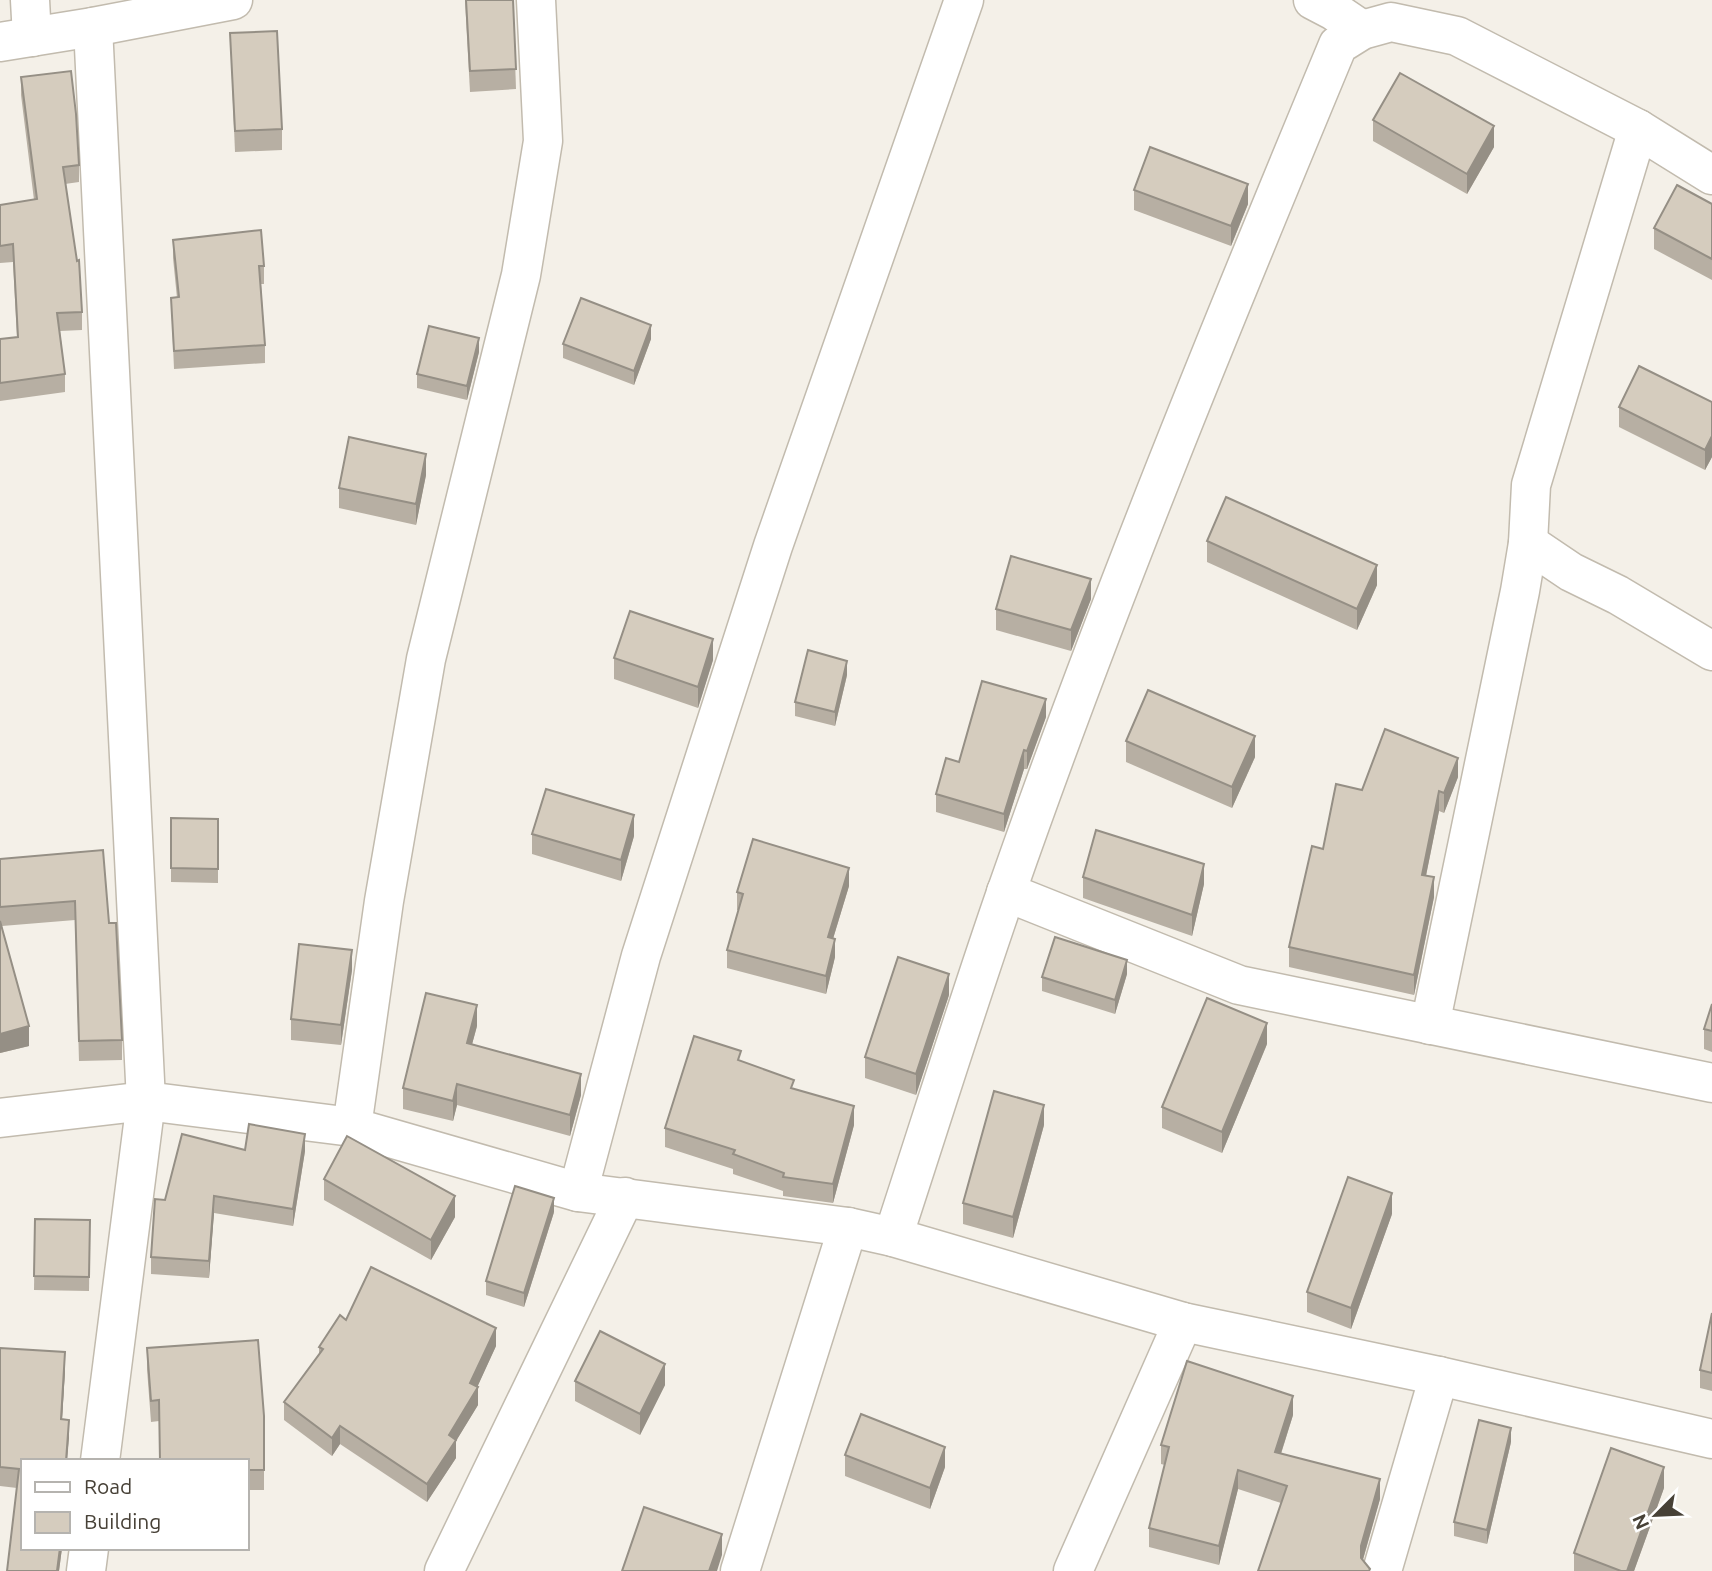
<svg xmlns="http://www.w3.org/2000/svg" width="1712" height="1571" font-family="Ubuntu,sans-serif">
<style>
.lines{fill:none;stroke-linecap:round;stroke-linejoin:round}
.minor-casing{stroke:#c2bbae;stroke-width:41}
.minor{stroke:#fff;stroke-width:38}
.wall{fill:#b7afa3}
.shaded-wall{fill:#958f85}
.building{fill:#d5ccbe;stroke:#958f85;stroke-width:2}
</style>
<rect width="100%" height="100%" fill="#f4f0e8"/>
<g class="lines">
<g class="minor-casing">
<g id="minor">
<polyline points="30,0 32,37"/>
<polyline points="1313,0 1334,11 1362,30"/>
<polyline points="93,27 146,1101 100,1461"/>
<polyline points="0,42 93,27 233,0"/>
<polyline points="1528,543 1571,572 1618,595 1712,651"/>
<polyline points="1006,892 1239,985 1712,1083"/>
<polyline points="1430,1025 1520,591 1528,543 1531,485 1638,129"/>
<polyline points="0,1118 146,1101 352,1127 578,1192 848,1227 893,1237 1183,1322 1439,1376 1712,1439"/>
<polyline points="352,1127 384,901 426,659 521,275 543,141 536,0"/>
<polyline points="578,1192 641,956 773,546 964,0"/>
<path d="M 893,1237 C 931,1121 967,1005 1007,890 C 1107,604 1222,324 1338,45 L 1362,30 L 1391,22 L 1457,36 L 1638,129 L 1712,175"/>
<polyline points="86,1571 89,1548"/>
<polyline points="444,1571 625,1197"/>
<polyline points="740,1571 848,1227"/>
<polyline points="1073,1571 1183,1322"/>
<polyline points="1382,1571 1439,1376"/>
</g>
</g>
<use href="#minor" class="minor"/>
</g>
<g class="wall">
<polygon points="465,0 513,0 516,89 470,92"/>
<polygon points="230,33 282,129 282,150 235,152"/>
<polygon points="21,77 79,165 79,182 65,184 82,312 82,330 60,331 65,374 65,392 0,401 0,339 17,337 13,262 0,263 0,205 34,200 21,95"/>
<polygon points="1373,120 1494,147 1467,194 1373,141"/>
<polygon points="1134,190 1248,204 1231,246 1134,210"/>
<polygon points="1712,204 1712,280 1654,249 1654,228"/>
<polygon points="173,240 264,266 264,284 261,284 265,345 265,363 174,369 171,298 177,298 173,258"/>
<polygon points="651,339 634,385 563,358 563,344"/>
<polygon points="479,352 467,400 417,388 417,374"/>
<polygon points="1712,402 1712,457 1705,470 1619,427 1619,407"/>
<polygon points="426,475 416,525 339,508 339,488"/>
<polygon points="1207,541 1377,585 1357,630 1207,562"/>
<polygon points="1091,599 1071,651 996,630 996,609"/>
<polygon points="614,658 713,660 698,708 614,679"/>
<polygon points="847,675 835,726 795,716 795,702"/>
<polygon points="1046,717 1027,769 1024,769 1004,832 936,812 936,794 959,762"/>
<polygon points="1126,741 1255,757 1232,808 1126,762"/>
<polygon points="1458,777 1444,813 1439,811 1426,876 1434,897 1414,995 1289,967 1289,947 1323,849 1362,790"/>
<polygon points="171,818 218,819 218,883 171,882"/>
<polygon points="532,834 634,836 621,881 532,854"/>
<polygon points="103,850 109,923 122,1040 122,1060 79,1061 75,920 2,926 29,1046 0,1053 0,859"/>
<polygon points="1083,877 1204,884 1192,936 1083,898"/>
<polygon points="849,886 833,939 835,957 826,994 727,968 727,950 738,910 737,910 737,892"/>
<polygon points="352,970 341,1045 291,1040 291,1019"/>
<polygon points="1127,974 1115,1014 1042,991 1042,977"/>
<polygon points="949,995 916,1095 865,1078 865,1057"/>
<polygon points="1712,1004 1712,1052 1704,1049 1704,1029"/>
<polygon points="477,1026 472,1044 581,1095 570,1136 457,1105 453,1121 403,1109 403,1088"/>
<polygon points="1267,1044 1222,1153 1162,1128 1162,1107"/>
<polygon points="741,1062 794,1089 854,1125 833,1203 783,1196 783,1191 733,1174 733,1169 665,1147 665,1128"/>
<polygon points="1044,1125 1013,1238 963,1224 963,1203"/>
<polygon points="245,1150 305,1151 293,1226 214,1213 209,1278 151,1274 151,1257 165,1200"/>
<polygon points="324,1179 455,1217 431,1260 324,1200"/>
<polygon points="554,1212 524,1307 486,1295 486,1281"/>
<polygon points="1392,1214 1351,1329 1307,1312 1307,1292"/>
<polygon points="35,1219 90,1220 89,1291 34,1290"/>
<polygon points="1712,1313 1712,1391 1700,1388 1700,1370"/>
<polygon points="346,1320 496,1346 477,1387 478,1405 456,1441 456,1458 427,1502 340,1444 332,1456 284,1420 284,1402 319,1354 319,1347"/>
<polygon points="0,1348 65,1371 62,1419 69,1438 23,1461 62,1548 59,1571 7,1571 17,1488 0,1486"/>
<polygon points="147,1348 264,1416 264,1490 247,1490 247,1461 159,1421 151,1422 147,1369"/>
<polygon points="575,1381 665,1385 640,1435 575,1401"/>
<polygon points="1293,1415 1281,1454 1380,1499 1363,1560 1370,1571 1281,1503 1238,1489 1219,1565 1149,1547 1149,1528 1165,1465 1161,1464 1161,1445"/>
<polygon points="1511,1442 1487,1544 1454,1536 1454,1522"/>
<polygon points="845,1455 945,1467 930,1509 845,1476"/>
<polygon points="1664,1488 1634,1571 1574,1571 1574,1553"/>
</g>
<g class="shaded-wall">
<polygon points="1494,126 1494,147 1467,194 1467,174"/>
<polygon points="1248,184 1248,204 1231,246 1231,226"/>
<polygon points="651,325 651,339 634,385 634,371"/>
<polygon points="479,338 479,352 467,400 467,386"/>
<polygon points="1712,436 1712,457 1705,470 1705,450"/>
<polygon points="426,454 426,475 416,525 416,504"/>
<polygon points="1377,565 1377,585 1357,630 1357,609"/>
<polygon points="1091,579 1091,599 1071,651 1071,630"/>
<polygon points="713,639 713,660 698,708 698,687"/>
<polygon points="847,661 847,675 835,726 835,712"/>
<polygon points="1046,699 1046,717 1027,769 1027,751"/>
<polygon points="1255,736 1255,757 1232,808 1232,787"/>
<polygon points="1024,750 1024,769 1004,832 1004,814"/>
<polygon points="1458,758 1458,777 1444,813 1444,793"/>
<polygon points="1439,791 1439,811 1422,895 1422,875"/>
<polygon points="634,815 634,836 621,881 621,860"/>
<polygon points="1204,864 1204,884 1192,936 1192,915"/>
<polygon points="849,868 849,886 828,955 828,937"/>
<polygon points="1434,877 1434,897 1414,995 1414,975"/>
<polygon points="835,939 835,957 826,994 826,976"/>
<polygon points="352,950 352,970 341,1045 341,1025"/>
<polygon points="1127,960 1127,974 1115,1014 1115,1000"/>
<polygon points="949,974 949,995 916,1095 916,1074"/>
<polygon points="477,1005 477,1026 467,1063 467,1043"/>
<polygon points="1267,1023 1267,1044 1222,1153 1222,1132"/>
<polygon points="29,1026 29,1046 0,1053 0,1034"/>
<polygon points="581,1074 581,1095 570,1136 570,1115"/>
<polygon points="457,1084 457,1105 453,1121 453,1101"/>
<polygon points="1044,1105 1044,1125 1013,1238 1013,1217"/>
<polygon points="854,1106 854,1125 833,1203 833,1184"/>
<polygon points="305,1134 305,1151 293,1226 293,1209"/>
<polygon points="1392,1193 1392,1214 1351,1329 1351,1308"/>
<polygon points="214,1196 214,1213 209,1278 209,1261"/>
<polygon points="455,1196 455,1217 431,1260 431,1240"/>
<polygon points="554,1198 554,1212 524,1307 524,1293"/>
<polygon points="496,1328 496,1346 475,1392 478,1387 478,1405 456,1441 456,1458 427,1502 427,1484 470,1383"/>
<polygon points="65,1352 65,1371 61,1437 61,1419"/>
<polygon points="665,1364 665,1385 640,1435 640,1414"/>
<polygon points="1293,1396 1293,1415 1275,1472 1275,1452"/>
<polygon points="69,1420 69,1438 67,1461 66,1461"/>
<polygon points="340,1426 340,1444 332,1456 332,1438"/>
<polygon points="1511,1428 1511,1442 1487,1544 1487,1530"/>
<polygon points="945,1447 945,1467 930,1509 930,1488"/>
<polygon points="1664,1467 1664,1488 1634,1571 1627,1571"/>
<polygon points="1238,1470 1238,1489 1219,1565 1219,1546"/>
<polygon points="1380,1479 1380,1499 1361,1566 1361,1546"/>
<polygon points="722,1534 722,1555 717,1571 709,1571"/>
<polygon points="60,1548 62,1548 59,1571 57,1571"/>
</g>
<g class="building">
<polygon points="466,0 513,0 516,69 470,71"/>
<polygon points="277,31 282,129 235,131 230,33"/>
<polygon points="71,71 76,114 79,165 63,167 77,261 79,260 82,312 57,313 65,374 0,383 0,339 18,337 13,244 0,246 0,205 37,199 21,77"/>
<polygon points="1400,73 1494,126 1467,174 1373,120"/>
<polygon points="1150,147 1248,184 1231,226 1134,190"/>
<polygon points="1677,185 1712,204 1712,259 1654,228"/>
<polygon points="261,230 264,266 259,266 265,345 174,351 171,298 179,297 173,240"/>
<polygon points="581,298 651,325 634,371 563,344"/>
<polygon points="429,326 479,338 467,386 417,374"/>
<polygon points="1639,366 1712,402 1712,436 1705,450 1619,407"/>
<polygon points="349,437 426,454 416,504 339,488"/>
<polygon points="1226,497 1377,565 1357,609 1207,541"/>
<polygon points="1011,556 1091,579 1071,630 996,609"/>
<polygon points="630,611 713,639 698,687 614,658"/>
<polygon points="808,650 847,661 835,712 795,702"/>
<polygon points="982,681 1046,699 1027,751 1024,750 1004,814 936,794 946,758 959,762"/>
<polygon points="1148,690 1255,736 1232,787 1126,741"/>
<polygon points="1385,729 1458,758 1444,793 1439,791 1422,875 1434,877 1414,975 1289,947 1312,846 1323,849 1336,784 1362,790"/>
<polygon points="546,789 634,815 621,860 532,834"/>
<polygon points="171,818 218,819 218,869 171,868"/>
<polygon points="1096,830 1204,864 1192,915 1083,877"/>
<polygon points="753,839 849,868 828,937 835,939 826,976 727,950 743,894 737,892"/>
<polygon points="103,850 109,923 116,923 122,1040 79,1041 75,901 0,907 0,859"/>
<polygon points="0,921 29,1026 0,1034"/>
<polygon points="1055,937 1127,960 1115,1000 1042,977"/>
<polygon points="299,944 352,950 341,1025 291,1019"/>
<polygon points="898,957 949,974 916,1074 865,1057"/>
<polygon points="426,993 477,1005 467,1043 581,1074 570,1115 457,1084 453,1101 403,1088"/>
<polygon points="1207,998 1267,1023 1222,1132 1162,1107"/>
<polygon points="1712,1004 1712,1031 1704,1029"/>
<polygon points="694,1036 741,1051 738,1060 794,1080 791,1088 854,1106 833,1184 783,1177 784,1173 733,1154 735,1150 665,1128"/>
<polygon points="994,1091 1044,1105 1013,1217 963,1203"/>
<polygon points="249,1124 305,1134 293,1209 214,1196 209,1261 151,1257 155,1199 165,1200 182,1134 245,1150"/>
<polygon points="347,1136 455,1196 431,1240 324,1179"/>
<polygon points="1348,1177 1392,1193 1351,1308 1307,1292"/>
<polygon points="515,1186 554,1198 524,1293 486,1281"/>
<polygon points="35,1219 90,1220 89,1277 34,1276"/>
<polygon points="371,1267 496,1328 470,1383 478,1387 449,1435 456,1440 427,1484 340,1426 332,1438 284,1402 323,1349 319,1347 340,1315 346,1320"/>
<polygon points="1712,1313 1712,1373 1700,1370"/>
<polygon points="600,1331 665,1364 640,1414 575,1381"/>
<polygon points="258,1340 264,1416 264,1470 247,1470 247,1461 160,1461 159,1400 151,1401 147,1348"/>
<polygon points="0,1348 65,1352 61,1419 69,1420 66,1461 23,1461 23,1548 60,1548 57,1571 7,1571 19,1469 0,1467"/>
<polygon points="1187,1361 1293,1396 1275,1452 1380,1479 1361,1546 1361,1558 1370,1569 1369,1571 1258,1571 1287,1486 1238,1470 1219,1546 1149,1528 1169,1447 1161,1445"/>
<polygon points="861,1414 945,1447 930,1488 845,1455"/>
<polygon points="1479,1420 1511,1428 1487,1530 1454,1522"/>
<polygon points="1611,1448 1664,1467 1627,1571 1621,1571 1574,1553"/>
<polygon points="644,1507 722,1534 709,1571 622,1571"/>
</g>
<rect x="21" y="1459" width="228" height="91" fill="#ffffff" stroke="#b5b3af" stroke-width="2"/>
<rect x="35" y="1482" width="35" height="10" fill="#ffffff" stroke="#b5b3af" stroke-width="2"/>
<text x="84" y="1494" font-size="21" fill="#474137">Road</text>
<rect x="35" y="1512" width="35" height="21" fill="#d5ccbe" stroke="#b5b3af" stroke-width="2"/>
<text x="84" y="1529" font-size="21" fill="#474137">Building</text>
<g transform="translate(1656 1515) rotate(246)" stroke="#ffffff" stroke-width="5" paint-order="stroke">
<path d="M0-5L12 26L0 18L-12 26Z" fill="#474137"/>
<text y="-10" font-size="19" font-weight="bold" text-anchor="middle" fill="#474137">N</text>
</g>
</svg>
